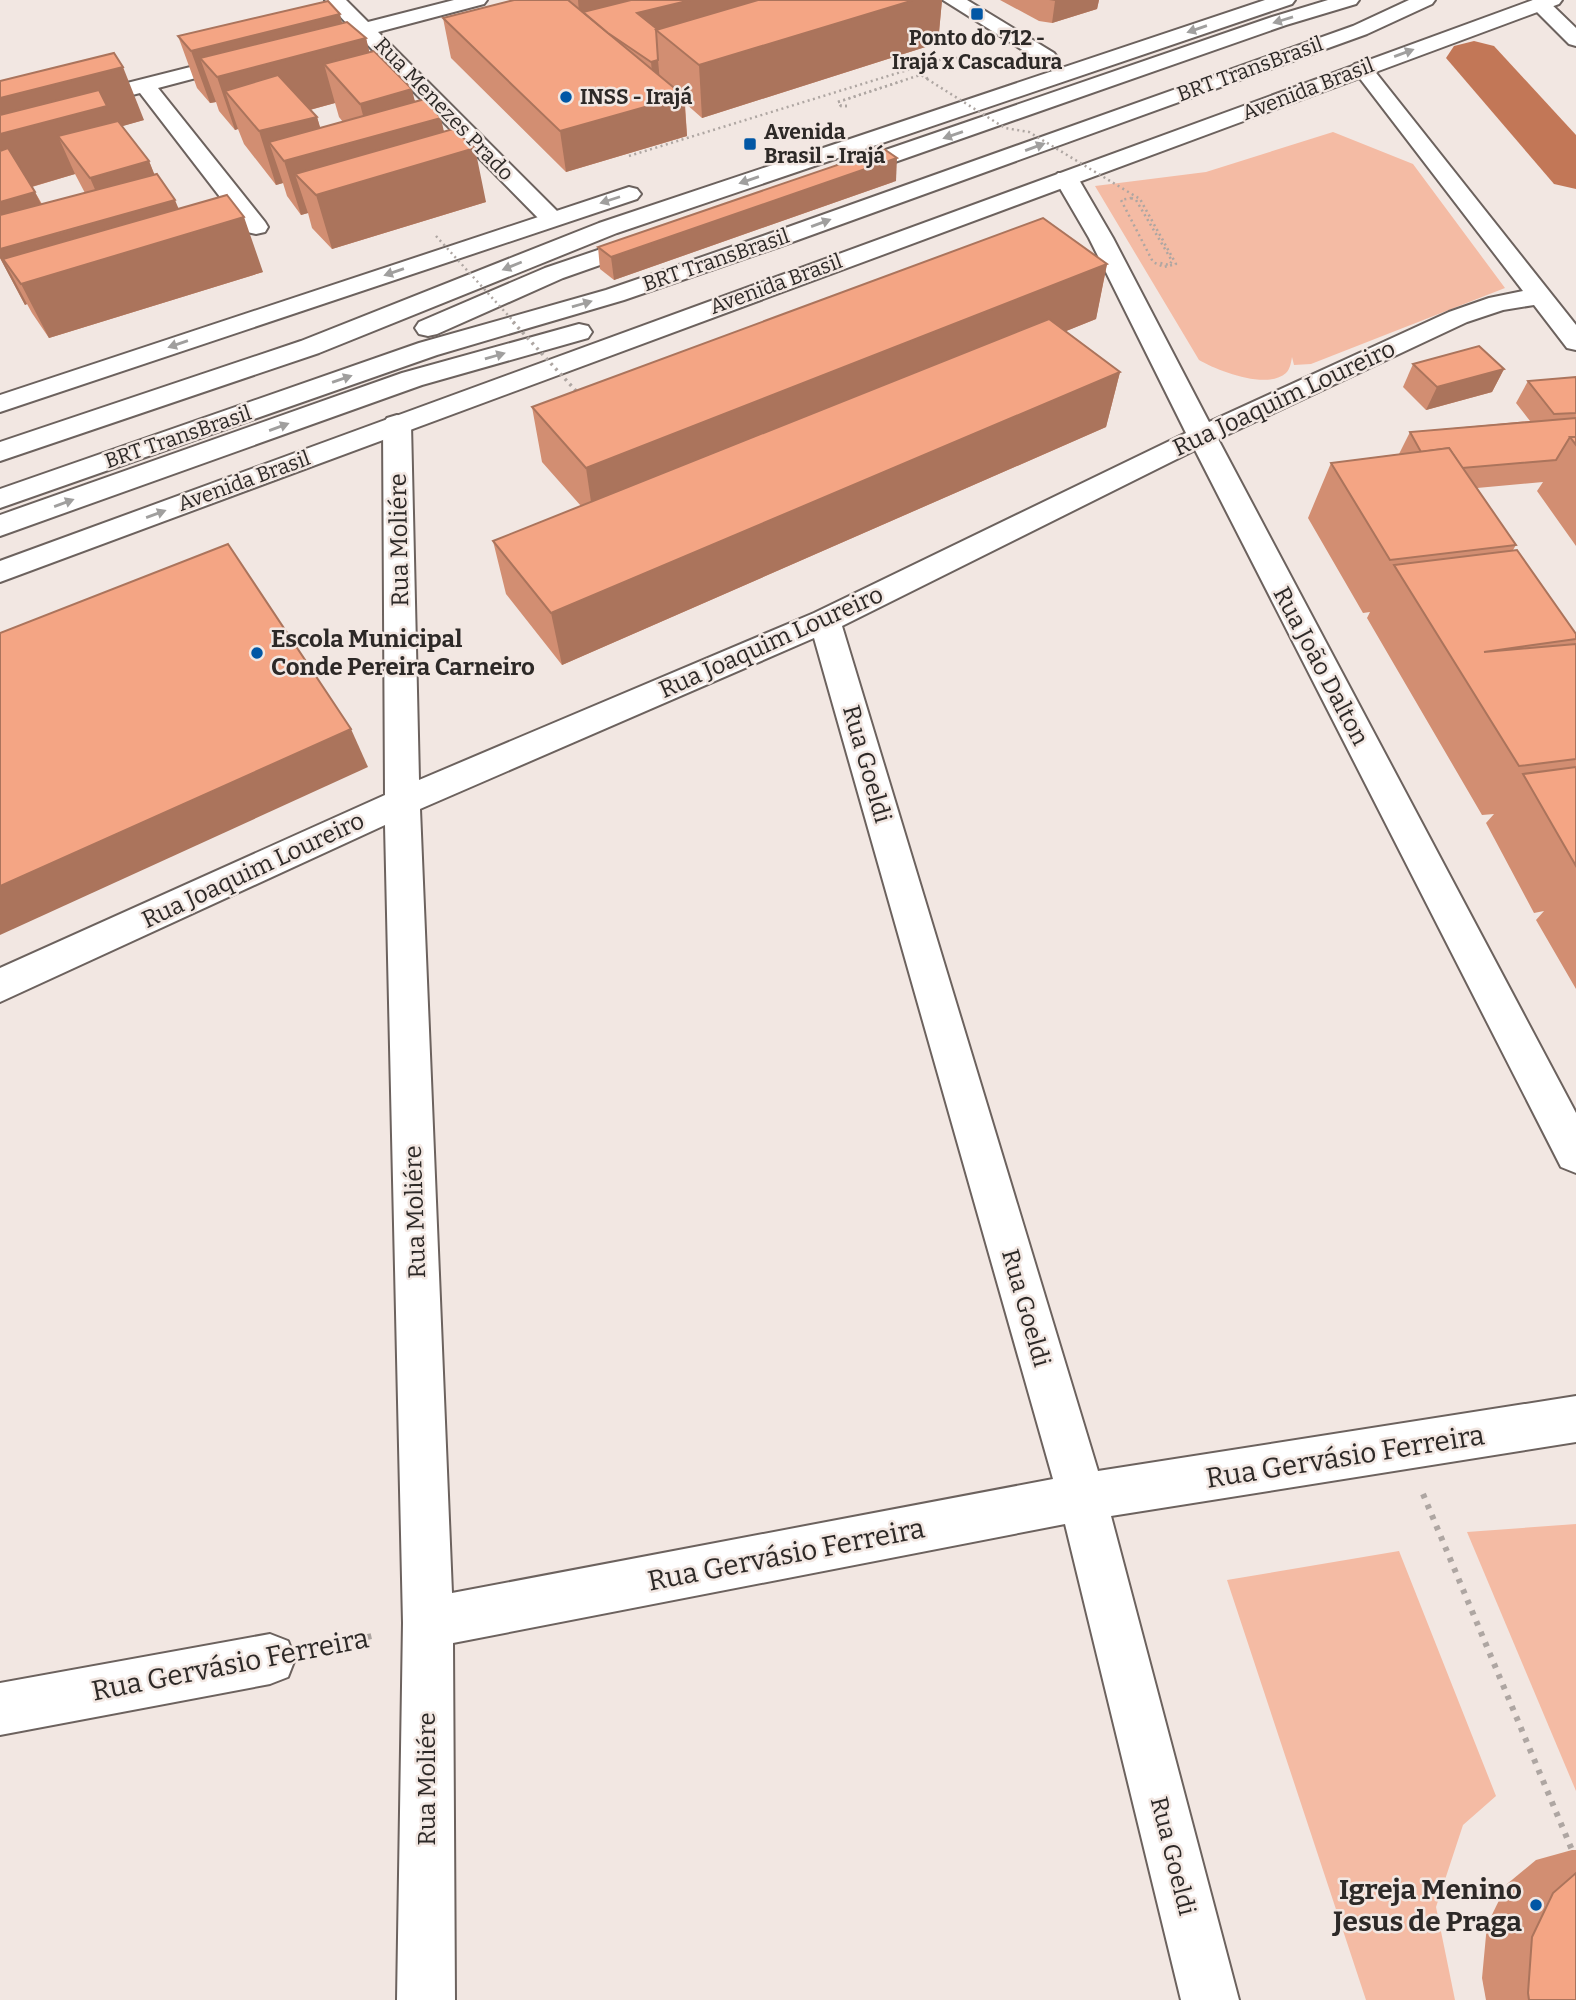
<svg xmlns="http://www.w3.org/2000/svg" width="1576" height="2000" font-family="Bitter,serif">
<style>
.green{fill:#f4bba4}
.lines{fill:none;stroke-linecap:round;stroke-linejoin:round}
.river{fill:#c27757;fill-rule:evenodd}
.minor-casing{stroke:#6c625e;stroke-width:4}
.highway-casing{stroke:#6c625e;stroke-width:4}
.path-far1{stroke:#aea6a2;stroke-width:2.5;stroke-dasharray:2 3.5;stroke-linecap:butt}
.path{stroke:#aea6a2;stroke-width:6;stroke-dasharray:4.5 7;stroke-linecap:butt}
.minor{fill:#fff;fill-rule:evenodd}
.highway{fill:#fff;fill-rule:evenodd}
.path-bridge-far1{stroke:#aea6a2;stroke-width:2.5;stroke-dasharray:2 3.5;stroke-linecap:butt}
.path-bridge{stroke:#aea6a2;stroke-width:3.5;stroke-dasharray:2.5 4.5;stroke-linecap:butt}
.wall{fill:#d28e72;fill-rule:evenodd}
.shaded-wall{fill:#ab745c}
.building{fill:#f4a584;stroke:#ab745c;stroke-width:2}
.oneway{fill:#a09f9e}
.poi-dot{fill:#0257a5;stroke:#f2e7e2;stroke-width:2.5}
.labels{text-anchor:middle;stroke-width:5;stroke-linejoin:round;paint-order:stroke}
.far-poi-label{font-size:21px;font-weight:bold;fill:#2d2927;stroke:#f2e7e2;text-anchor:start}
.far-street-label{font-size:21px;fill:#2d2927;stroke:#f2e7e2}
.street-label{font-size:24px;fill:#2d2927;stroke:#f2e7e2}
.poi-label{font-size:24px;font-weight:bold;fill:#2d2927;stroke:#f2e7e2;text-anchor:start}
.near-street-label{font-size:28px;fill:#2d2927;stroke:#f2e7e2}
.near-poi-label{font-size:28px;font-weight:bold;fill:#2d2927;stroke:#f2e7e2;text-anchor:end}
</style>
<rect width="100%" height="100%" fill="#f2e7e2"/>
<g class="green">
<path d="M 1333,132 L 1413,164 L 1505,288 L 1311,364 L 1294,365 L 1292,357 C 1291,363 1290,369 1286,373 C 1267,390 1218,371 1199,360 L 1095,186 L 1206,172 Z"/>
<polygon points="1576,1524 1576,1791 1467,1532"/>
<polygon points="1399,1551 1496,1796 1463,1825 1436,1907 1455,2000 1366,2000 1227,1580"/>
</g>
<g class="lines">
<polygon class="river" points="1474,41 1494,46 1576,135 1576,189 1554,184 1446,58 1454,46"/>
<g class="minor-casing">
<g id="minor">
<polygon points="325,0 346,0 368,22 454,0 487,0 484,4 378,32 560,214 564,219 560,224 552,226 544,224 360,37 307,50 300,48 297,44 300,40 350,27"/>
<polygon points="943,0 967,0 1054,53 1057,57 1054,61 1040,61"/>
<polygon points="1328,0 1359,0 1356,4 1286,25 852,177 836,177 832,172 836,167 1272,17"/>
<polygon points="1409,0 1435,0 1432,4 1367,34 781,246 624,300 437,355 0,508 0,489 419,343 606,290 763,236 1353,26"/>
<polygon points="1533,0 1547,0 1576,28 1576,46 1569,44 1533,8 1530,4"/>
<polygon points="242,54 249,56 252,60 249,64 158,88 265,222 268,227 265,232 256,234 247,232 140,93 0,129 0,115"/>
<path d="M 1362,62 L 1369,64 L 1576,325 L 1576,350 L 1567,348 L 1534,305 L 1503,310 L 1467,322 L 1218,439 L 1576,1113 L 1576,1173 L 1561,1167 L 1195,450 L 842,626 L 1098,1471 L 1576,1396 L 1576,1442 L 1111,1516 L 1239,2000 L 1181,2000 L 1065,1524 L 453,1643 L 455,2000 L 397,2000 L 403,1623 L 385,825 L 0,1002 L 0,968 L 385,795 L 383,424 L 387,418 L 397,415 L 407,418 L 411,424 L 419,780 L 814,613 L 1186,433 L 1089,238 L 1054,178 L 1058,173 L 1074,173 L 1078,178 L 1113,238 L 1209,422 L 1449,312 L 1489,298 L 1523,291 L 1355,72 L 1351,68 L 1355,64 ZM 814,638 L 1053,1479 L 452,1593 L 420,809 Z"/>
<polygon points="648,233 657,235 660,240 657,245 563,278 437,334 428,336 419,334 415,328 419,322 545,268"/>
<polygon points="270,1634 288,1641 295,1659 288,1677 270,1684 0,1735 0,1683"/>
</g>
</g>
<g class="highway-casing">
<g id="highway">
<polygon points="1265,0 1295,0 1292,4 617,233 319,353 0,461 0,442 301,341 599,223"/>
<polygon points="1533,0 1562,0 1559,4 0,582 0,561"/>
<polygon points="629,187 637,189 641,194 637,199 0,412 0,395"/>
<polygon points="579,324 588,326 592,332 588,338 422,385 0,536 0,515 402,373"/>
</g>
</g>
<g class="path-far1">
<polyline points="847,106 841,106 838,102 920,75 927,78 925,80"/>
<polyline points="847,106 841,106 838,102 902,81"/>
<polyline points="629,156 943,59 973,57"/>
<polyline points="1131,198 1136,200 1172,261 1169,265 1160,263"/>
</g>
<g class="path">
<polyline points="1423,1494 1572,1850"/>
<polyline points="322,1647 372,1636"/>
</g>
<use href="#minor" class="minor"/>
<use href="#highway" class="highway"/>
<g class="path-bridge-far1">
<polyline points="927,79 1005,128 1029,132 1140,199 1176,264 1164,267 1153,262 1121,200 1131,198"/>
<polyline points="436,236 515,323"/>
</g>
<polyline class="path-bridge" points="513,322 577,392"/>
</g>
<g class="wall">
<polygon points="514,0 942,0 938,43 702,118 685,103 687,136 566,172 451,58 443,18"/>
<polygon points="1000,0 1099,0 1097,9 1052,23 1039,21"/>
<path d="M 342,23 L 366,38 L 369,52 L 444,131 L 486,202 L 332,249 L 312,228 L 308,213 L 301,215 L 287,196 L 283,183 L 276,185 L 244,144 L 238,129 L 235,130 L 219,111 L 216,102 L 210,103 L 197,88 L 178,36 ZM 335,103 L 339,117 L 343,122 L 320,128 L 317,117 L 310,110 Z"/>
<path d="M 0,81 L 144,120 L 122,126 L 149,161 L 154,174 L 179,209 L 263,272 L 49,338 L 32,313 L 27,304 L 25,305 L 0,258 ZM 75,174 L 85,193 L 42,204 L 32,187 Z"/>
<polygon points="896,181 614,280 600,269 598,247"/>
<polygon points="1107,264 1096,319 1066,331 1120,372 1106,427 562,665 506,594 493,541 581,506 542,462 532,407"/>
<polygon points="1413,364 1504,369 1492,392 1426,410 1403,387"/>
<polygon points="1576,377 1576,546 1537,491 1543,482 1477,488 1516,545 1513,550 1576,634 1576,989 1536,920 1544,911 1534,913 1486,823 1494,814 1482,815 1367,618 1370,612 1363,613 1308,518 1331,463 1399,454 1410,432 1530,421 1516,403 1528,381"/>
<polygon points="1572,1850 1576,1850 1576,2000 1486,2000 1482,1978 1487,1925 1507,1884 1536,1860"/>
</g>
<g class="shaded-wall">
<polygon points="578,0 778,0 639,35 579,13"/>
<polygon points="914,0 942,0 938,43 702,118 699,65"/>
<polygon points="1049,0 1099,0 1097,9 1052,23 1055,1"/>
<polygon points="340,14 347,43 366,38 379,91 324,64 335,103 254,125 225,91 238,129 235,130 217,77 200,58 216,102 210,103 191,51"/>
<polygon points="658,60 660,82 653,84 651,62"/>
<polygon points="123,67 144,120 116,128 58,136 75,174 0,196 0,98"/>
<polygon points="412,89 420,124 441,118 449,155 475,148 486,202 332,249 316,195 295,174 308,213 301,215 284,161 269,142 283,183 276,185 259,131 317,117 327,150 369,138 360,104"/>
<polygon points="684,96 687,136 566,172 560,131"/>
<polygon points="897,158 896,181 614,280 611,257"/>
<polygon points="149,161 166,203 175,200 189,234 244,217 263,272 49,338 21,284 3,259 27,304 25,305 0,258 0,202 35,192 56,234 108,219 90,178"/>
<polygon points="1107,264 1096,319 594,522 586,468"/>
<polygon points="1504,369 1492,392 1426,410 1437,387"/>
<polygon points="1120,372 1106,427 562,665 551,613"/>
<polygon points="351,729 368,767 0,935 0,886"/>
</g>
<g class="building">
<polygon points="514,0 568,0 684,96 560,131 443,18"/>
<polygon points="631,0 691,0 637,13 657,29 656,30 658,60 651,62 608,33 583,12"/>
<polygon points="758,0 914,0 699,65 656,30"/>
<polygon points="328,1 340,14 191,51 178,36"/>
<polygon points="347,22 366,38 217,77 200,58"/>
<polygon points="374,51 412,89 360,104 324,64"/>
<polygon points="114,53 123,67 0,98 0,81"/>
<polygon points="278,75 317,117 259,131 225,91"/>
<polygon points="99,90 107,106 0,134 0,115"/>
<polygon points="425,99 441,118 284,161 269,142"/>
<polygon points="118,121 149,161 90,178 58,136"/>
<polygon points="453,129 475,148 316,195 295,174"/>
<polygon points="8,148 35,192 0,202 0,151"/>
<polygon points="884,149 897,158 611,257 598,247"/>
<polygon points="157,174 175,200 0,249 0,215"/>
<polygon points="227,195 244,217 21,284 3,259"/>
<polygon points="1043,218 1107,264 586,468 532,407"/>
<polygon points="1049,319 1120,372 551,613 493,541"/>
<polygon points="1479,346 1504,369 1437,387 1413,364"/>
<polygon points="1576,377 1576,413 1554,414 1528,381"/>
<polygon points="1576,418 1576,437 1570,437 1556,460 1462,468 1449,448 1421,452 1410,432"/>
<polygon points="1570,437 1576,437 1576,445"/>
<polygon points="1449,448 1516,545 1390,560 1331,463"/>
<polygon points="228,544 351,729 0,886 0,633"/>
<polygon points="1517,550 1576,634 1576,639 1484,652 1576,644 1576,759 1519,766 1394,565"/>
<polygon points="1576,767 1576,866 1523,774"/>
<polygon points="1576,1873 1576,2000 1529,2000 1528,1993 1532,1937 1553,1893"/>
</g>
<defs><path id="oneway-solid" d="M-6-.8H1V-3.2L6.5 0L1 3.2V.8H-6Z" transform="scale(1.75)"/></defs>
<g class="oneway">
<use href="#oneway-solid" transform="translate(1283 20) rotate(163)"/>
<use href="#oneway-solid" transform="translate(1197 29) rotate(161)"/>
<use href="#oneway-solid" transform="translate(1404 53) rotate(-20)"/>
<use href="#oneway-solid" transform="translate(953 135) rotate(161)"/>
<use href="#oneway-solid" transform="translate(1035 147) rotate(-20)"/>
<use href="#oneway-solid" transform="translate(749 180) rotate(161)"/>
<use href="#oneway-solid" transform="translate(610 200) rotate(162)"/>
<use href="#oneway-solid" transform="translate(821 223) rotate(-20)"/>
<use href="#oneway-solid" transform="translate(512 266) rotate(158)"/>
<use href="#oneway-solid" transform="translate(394 272) rotate(161)"/>
<use href="#oneway-solid" transform="translate(582 304) rotate(-16)"/>
<use href="#oneway-solid" transform="translate(178 344) rotate(161)"/>
<use href="#oneway-solid" transform="translate(495 356) rotate(-16)"/>
<use href="#oneway-solid" transform="translate(342 379) rotate(-19)"/>
<use href="#oneway-solid" transform="translate(279 427) rotate(-20)"/>
<use href="#oneway-solid" transform="translate(64 503) rotate(-20)"/>
<use href="#oneway-solid" transform="translate(156 514) rotate(-20)"/>
</g>
<g class="poi-dot">
<rect x="970" y="7" width="14" height="14" rx="3.5"/>
<circle cx="566" cy="97" r="7"/>
<rect x="743" y="137" width="14" height="14" rx="3.5"/>
<circle cx="257" cy="653" r="7"/>
<circle cx="1536" cy="1905" r="7"/>
</g>
<g class="labels">
<g class="far-poi-label">
<text x="977" y="45" text-anchor="middle">Ponto do 712 -<tspan x="977" dy="24">Irajá x Cascadura</tspan></text>
<text x="580" y="104">INSS - Irajá</text>
<text x="764" y="139">Avenida<tspan x="764" dy="24">Brasil - Irajá</tspan></text>
</g>
<g class="far-street-label">
<text transform="translate(1250 69) rotate(-20)" y="7">BRT TransBrasil</text>
<text transform="translate(1308 89) rotate(-21)" y="7">Avenida Brasil</text>
<text transform="translate(444 109) rotate(46)" y="7">Rua Menezes Prado</text>
<text transform="translate(716 260) rotate(-19)" y="7">BRT TransBrasil</text>
<text transform="translate(776 284) rotate(-20)" y="7">Avenida Brasil</text>
<text transform="translate(178 437) rotate(-19)" y="7">BRT TransBrasil</text>
<text transform="translate(244 481) rotate(-20)" y="7">Avenida Brasil</text>
</g>
<g class="street-label">
<text transform="translate(1284 398) rotate(-25)" y="8">Rua Joaquim Loureiro</text>
<text transform="translate(399 540) rotate(-91)" y="8">Rua Moliére</text>
<text transform="translate(771 642) rotate(-24)" y="8">Rua Joaquim Loureiro</text>
<text transform="translate(1321 666) rotate(62)" y="8">Rua João Dalton</text>
<text transform="translate(867 764) rotate(74)" y="8">Rua Goeldi</text>
<text transform="translate(253 870) rotate(-25)" y="8">Rua Joaquim Loureiro</text>
<text transform="translate(415 1212) rotate(-92)" y="8">Rua Moliére</text>
<text transform="translate(1026 1308) rotate(74)" y="8">Rua Goeldi</text>
<text transform="translate(427 1779) rotate(-90)" y="8">Rua Moliére</text>
<text transform="translate(1173 1856) rotate(76)" y="8">Rua Goeldi</text>
</g>
<g class="poi-label">
<text x="271" y="647">Escola Municipal<tspan x="271" dy="28">Conde Pereira Carneiro</tspan></text>
</g>
<g class="near-street-label">
<text transform="translate(1345 1456) rotate(-9)" y="10">Rua Gervásio Ferreira</text>
<text transform="translate(786 1554) rotate(-11)" y="10">Rua Gervásio Ferreira</text>
<text transform="translate(230 1664) rotate(-11)" y="10">Rua Gervásio Ferreira</text>
</g>
<g class="near-poi-label">
<text x="1522" y="1899">Igreja Menino<tspan x="1522" dy="32">Jesus de Praga</tspan></text>
</g>
</g>
</svg>
